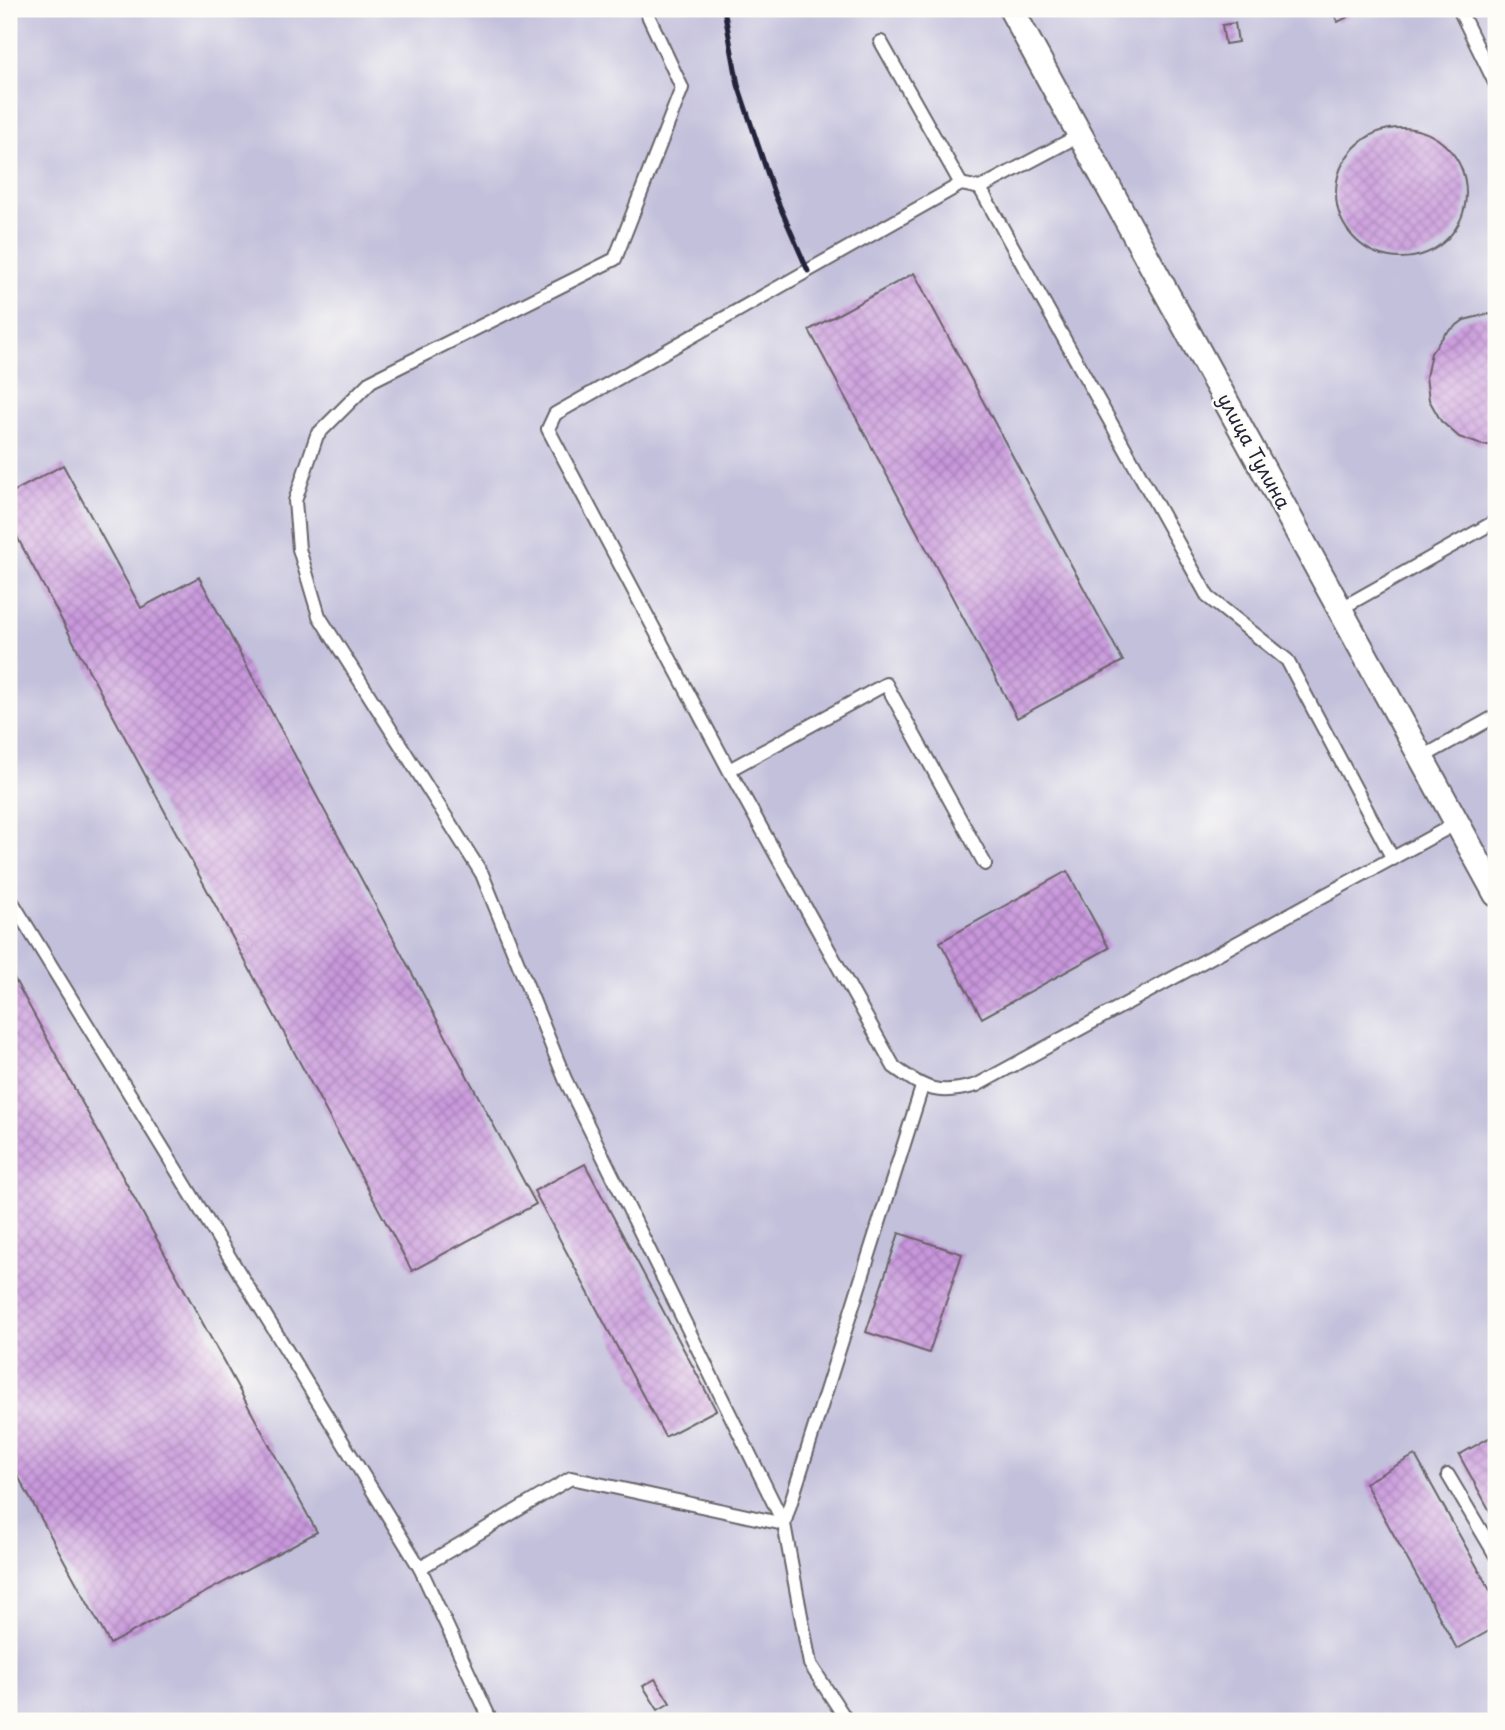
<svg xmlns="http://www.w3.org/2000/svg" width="1505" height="1730" font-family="'Playpen Sans',sans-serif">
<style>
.industrial{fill:#c3c0db}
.building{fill:url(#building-cross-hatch)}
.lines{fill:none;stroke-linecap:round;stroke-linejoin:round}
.lane-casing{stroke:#696469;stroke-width:16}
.street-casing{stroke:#696469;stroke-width:28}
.lane{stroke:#fff;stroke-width:12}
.street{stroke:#fff;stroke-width:24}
.rail{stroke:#22223b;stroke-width:5}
.labels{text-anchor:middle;stroke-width:5;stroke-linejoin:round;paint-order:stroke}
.street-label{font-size:19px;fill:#22223b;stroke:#fdfcf7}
</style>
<defs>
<pattern id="building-cross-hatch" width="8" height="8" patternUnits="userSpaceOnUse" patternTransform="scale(1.75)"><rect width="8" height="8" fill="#c998dc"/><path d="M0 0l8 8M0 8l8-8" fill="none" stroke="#a37cb4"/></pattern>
</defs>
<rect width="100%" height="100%" fill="#fdfcf7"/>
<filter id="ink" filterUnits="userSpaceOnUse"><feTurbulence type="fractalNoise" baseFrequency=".0143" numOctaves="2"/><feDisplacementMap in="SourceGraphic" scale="14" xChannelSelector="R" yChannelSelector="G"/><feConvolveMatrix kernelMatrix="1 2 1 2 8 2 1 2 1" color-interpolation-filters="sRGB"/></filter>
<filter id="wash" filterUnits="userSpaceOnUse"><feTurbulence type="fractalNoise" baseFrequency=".00686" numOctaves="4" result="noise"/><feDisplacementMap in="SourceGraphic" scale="28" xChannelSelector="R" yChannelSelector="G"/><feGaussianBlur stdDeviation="1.57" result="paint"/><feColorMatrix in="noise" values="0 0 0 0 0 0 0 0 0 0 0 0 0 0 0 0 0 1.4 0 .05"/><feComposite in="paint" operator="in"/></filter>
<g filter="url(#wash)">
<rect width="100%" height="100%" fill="#ede0be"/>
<rect class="industrial" x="9" y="9" width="1487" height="1712"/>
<g id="blocks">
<g class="building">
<polygon points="1331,9 1363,9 1338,22"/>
<polygon points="1235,23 1238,42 1225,44 1222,25"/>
<circle cx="1401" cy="193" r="65"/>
<polygon points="914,273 1123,661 1017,718 809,330"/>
<polygon points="1488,314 1496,315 1494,445 1482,445 1459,437 1441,421 1429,400 1426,377 1431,353 1445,334 1464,320"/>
<polygon points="63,465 141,608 199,577 536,1204 412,1271 9,522 9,494"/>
<polygon points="1067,871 1109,948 982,1018 940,942"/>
<polygon points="9,969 317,1532 110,1644 9,1460"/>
<polygon points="585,1164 716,1410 665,1437 534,1191"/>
<polygon points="899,1233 962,1254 929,1353 866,1332"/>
<polygon points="1496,1434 1496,1522 1459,1455"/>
<polygon points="1415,1455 1496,1601 1496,1627 1457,1649 1365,1483"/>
<polygon points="655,1679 670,1703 658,1710 643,1686"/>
</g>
</g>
</g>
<g filter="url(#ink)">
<use href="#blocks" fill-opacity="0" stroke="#696469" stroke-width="2"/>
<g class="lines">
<g class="lane-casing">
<g id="lane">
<polyline points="645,9 682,88 615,259 371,381 317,435 295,501 299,549 319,616 482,874 565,1079 784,1524 810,1664 847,1721"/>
<polyline points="1459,9 1496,85"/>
<polyline points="881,42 961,184"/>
<path d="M 1080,135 L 980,188 L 961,184 L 555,414 L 548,429 L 729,770 L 894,1067 C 926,1090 938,1096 977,1085 L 1457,823"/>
<polyline points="980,188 1208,597 1287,660 1393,859"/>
<polyline points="1340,609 1496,521"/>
<polyline points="1421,758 1496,716"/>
<polyline points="729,770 886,684 985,864"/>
<polyline points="9,897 420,1568 571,1478 784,1524 922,1087"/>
<polyline points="1448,1475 1496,1556"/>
<polyline points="420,1568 491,1721"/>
</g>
</g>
<g class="street-casing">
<polyline id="street" points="1011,9 1496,894"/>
</g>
<use href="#lane" class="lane"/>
<use href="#street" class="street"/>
<polyline class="rail" points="724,9 738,85 774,193 808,271"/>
</g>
</g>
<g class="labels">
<g class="street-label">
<text transform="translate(1254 451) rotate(61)" y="7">улица Тулина</text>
</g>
</g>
<rect width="1505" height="1730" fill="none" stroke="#fdfcf7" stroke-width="35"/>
</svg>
